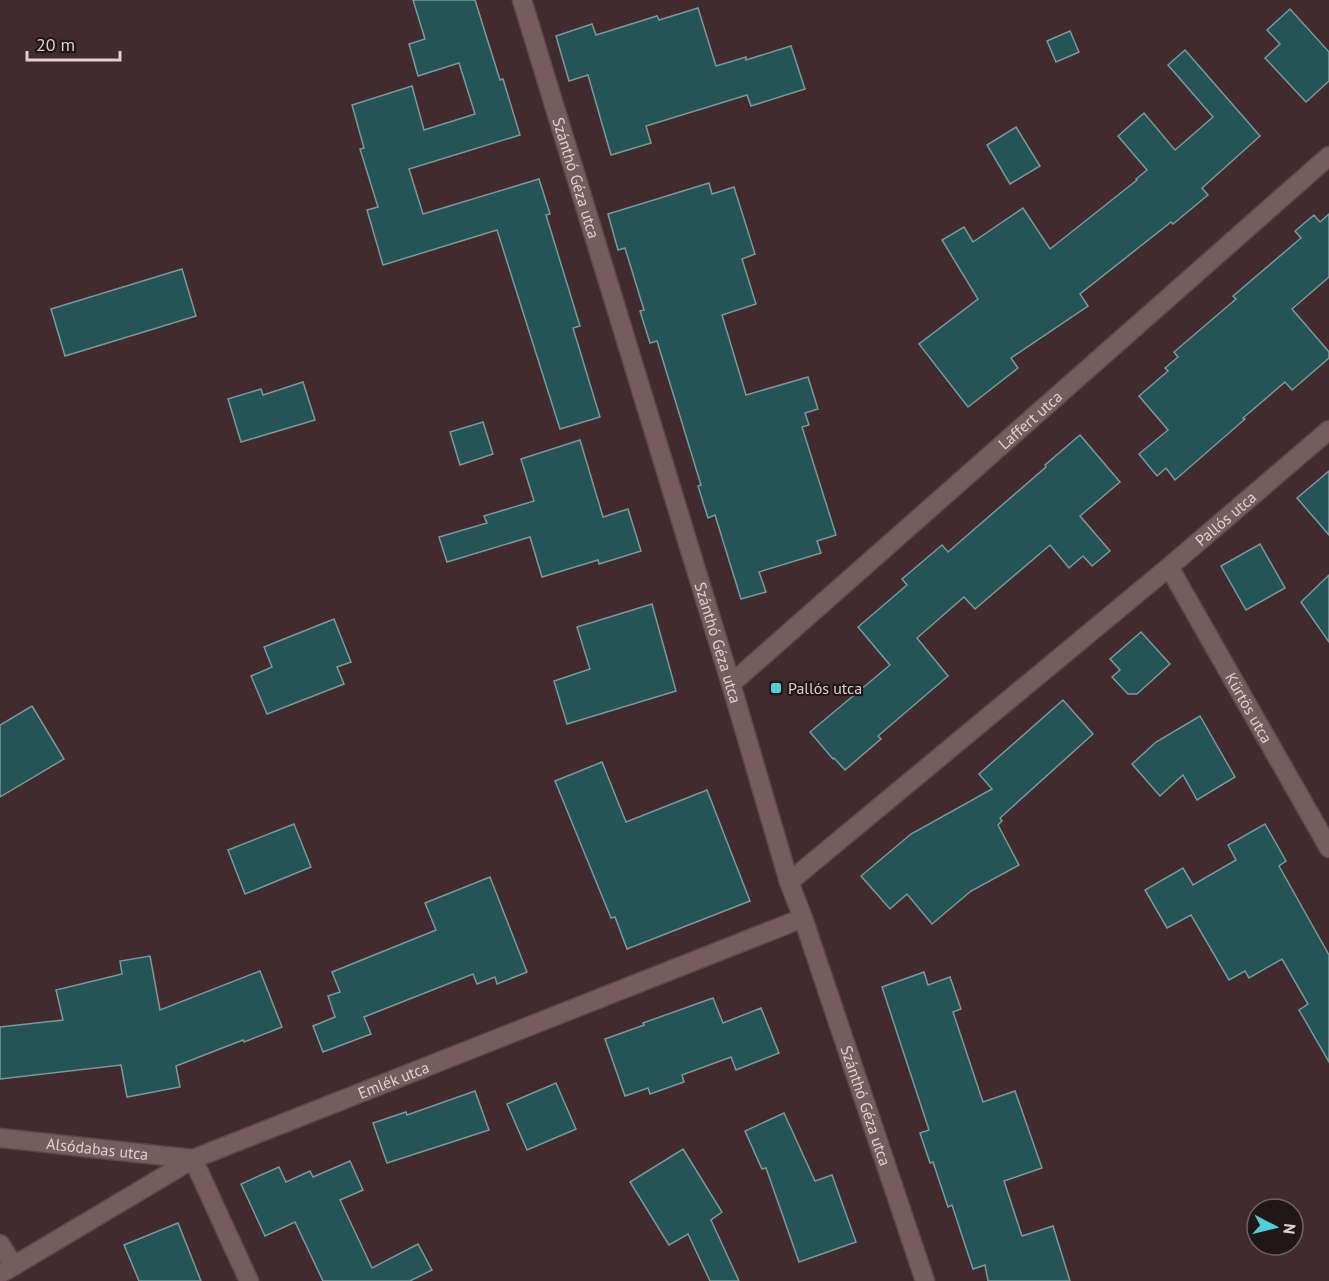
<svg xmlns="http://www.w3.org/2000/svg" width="1329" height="1281" font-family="'PT Sans',sans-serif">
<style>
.building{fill:#255457;stroke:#7b999b;stroke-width:1.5}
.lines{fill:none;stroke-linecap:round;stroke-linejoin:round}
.street-casing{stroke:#5b484a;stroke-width:21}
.street{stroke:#765c5f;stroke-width:18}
.poi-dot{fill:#52ccd6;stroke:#211718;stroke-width:2}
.labels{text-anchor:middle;stroke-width:4.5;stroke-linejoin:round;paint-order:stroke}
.street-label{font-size:16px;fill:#dfd0d1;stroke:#211718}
.poi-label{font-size:16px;fill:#dfd0d1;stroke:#211718;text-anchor:start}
</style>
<rect width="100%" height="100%" fill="#422b2e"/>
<g class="building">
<polygon points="413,0 475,0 500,80 503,79 520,135 409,169 423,214 539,179 550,214 546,215 580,326 573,328 600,417 560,429 497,230 383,265 367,210 378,207 360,149 364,148 352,105 412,86 424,130 475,114 459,63 418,76 409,44 425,39"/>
<polygon points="698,8 716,66 746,57 746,60 791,46 805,89 751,106 747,95 646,126 651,143 611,155 588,75 569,81 556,36 592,24 596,35 657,16 659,20"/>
<polygon points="1290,9 1329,52 1329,81 1306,102 1265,58 1280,44 1267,30"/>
<polygon points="1070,31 1079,52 1056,62 1047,41"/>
<polygon points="1185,50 1260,136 1202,188 1208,195 1173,224 1171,222 1080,294 1088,306 1011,358 1018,368 968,407 919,344 978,299 942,240 964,227 973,242 1023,208 1050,249 1137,180 1136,179 1147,170 1118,136 1144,113 1175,150 1213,117 1168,65"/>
<polygon points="1016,127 1040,166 1010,184 987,145"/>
<polygon points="709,183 712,194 734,187 755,254 742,259 756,304 722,315 746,395 808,377 818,409 805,413 809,425 802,427 836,535 817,541 821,553 759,572 766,592 741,599 715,515 708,518 698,486 701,485 657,341 650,343 640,311 644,310 625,248 618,250 608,214"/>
<polygon points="1329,214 1329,277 1292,309 1329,352 1329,358 1292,390 1285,382 1243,418 1245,419 1175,480 1166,468 1157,476 1139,454 1168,430 1139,396 1168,371 1165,368 1178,357 1174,352 1236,299 1233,296 1301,238 1295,231 1314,215 1320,222"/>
<polygon points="182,269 196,316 65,356 51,309"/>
<polygon points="303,382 315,420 241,442 228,399 261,389 263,395"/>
<polygon points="483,422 493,454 460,465 450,432"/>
<polygon points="1080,435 1120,482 1080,516 1110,551 1092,566 1083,556 1069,568 1050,545 975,609 964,597 917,638 948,676 878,736 881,739 845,770 834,758 833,759 810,732 890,665 858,627 907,585 902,579 942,545 948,552 1046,467 1045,465"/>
<polygon points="580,440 603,517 628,509 641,551 599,564 598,560 542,577 530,537 447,562 439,537 487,523 484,516 534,501 521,459"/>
<polygon points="1329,471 1329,535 1297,498"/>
<polygon points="1260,544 1285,588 1246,610 1221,566"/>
<polygon points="1329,575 1329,642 1301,602"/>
<polygon points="652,604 676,691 567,724 554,681 590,669 577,627"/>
<polygon points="334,619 351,662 337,667 344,684 267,714 251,676 272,667 264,647"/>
<polygon points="1141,632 1170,664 1137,694 1128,694 1112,677 1120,670 1110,659"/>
<polygon points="1063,700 1093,734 1000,818 1002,821 998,825 1019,865 971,891 932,924 907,894 890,909 861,876 911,834 992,789 979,774"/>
<polygon points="32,706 64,759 0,797 0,725"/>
<polygon points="1200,716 1235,777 1197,800 1183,775 1160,796 1132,764 1156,742"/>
<polygon points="602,762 626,822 707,790 750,901 627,949 615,917 611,918 555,781"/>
<polygon points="294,824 311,867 245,894 228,850"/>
<polygon points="1265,824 1286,861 1279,866 1329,955 1329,1062 1299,1010 1308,1004 1282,959 1249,978 1245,971 1229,980 1191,915 1167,928 1145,890 1183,868 1193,885 1236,860 1228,845"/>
<polygon points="490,877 527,972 497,984 495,977 477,984 473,974 364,1017 371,1034 323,1052 313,1026 335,1017 328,996 340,992 332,972 436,930 425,903"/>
<polygon points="150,956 160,1010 260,971 282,1027 244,1042 243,1040 176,1066 180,1087 127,1097 121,1065 0,1079 0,1027 63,1020 56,990 122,974 120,961"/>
<polygon points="924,972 928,985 950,977 961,1009 953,1012 983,1102 1015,1091 1042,1168 1004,1181 1022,1236 1053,1226 1070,1281 988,1281 985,1265 973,1269 952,1205 948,1207 933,1162 930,1163 920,1133 929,1130 882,987"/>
<polygon points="713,998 723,1023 761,1008 779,1053 736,1070 731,1057 682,1075 684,1082 650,1094 648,1088 625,1096 605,1039 644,1025 643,1023"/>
<polygon points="556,1083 576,1129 527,1150 507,1104"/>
<polygon points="475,1091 489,1130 387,1163 373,1123 406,1112 407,1115"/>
<polygon points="784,1113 815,1181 832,1175 856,1242 799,1262 766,1168 762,1169 745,1131"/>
<polygon points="683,1149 722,1212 711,1220 739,1281 710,1281 688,1234 669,1245 630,1182"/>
<polygon points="350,1161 363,1190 340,1200 372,1268 418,1244 432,1270 410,1281 323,1281 295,1222 265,1236 241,1184 279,1167 286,1182 310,1171 313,1177"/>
<polygon points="178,1223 201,1281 139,1281 124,1245"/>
</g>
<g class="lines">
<g class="street-casing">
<g id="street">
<path id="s1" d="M 522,0 L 731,684 L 789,882 L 803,918 L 925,1281"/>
<path id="s2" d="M 1169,567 L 1329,848"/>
<path id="s3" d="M 731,684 L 1329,156"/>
<path id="s4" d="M 789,882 L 1169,567 L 1329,430"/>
<path id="s5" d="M 0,1138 L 193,1159 L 249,1281"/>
<polyline points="0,1244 14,1266"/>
<path id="s6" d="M 0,1274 L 193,1159 L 803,918"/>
</g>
</g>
<use href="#street" class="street"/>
</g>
<rect class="poi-dot" x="770" y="682" width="12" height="12" rx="3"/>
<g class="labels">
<g class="street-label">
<text dy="6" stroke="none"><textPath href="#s1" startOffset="186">Szánthó Géza utca</textPath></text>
<text dy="6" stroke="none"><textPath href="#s3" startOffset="399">Laffert utca</textPath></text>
<text dy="6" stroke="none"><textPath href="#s4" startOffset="568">Pallós utca</textPath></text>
<text dy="6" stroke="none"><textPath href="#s1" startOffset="672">Szánthó Géza utca</textPath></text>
<text dy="6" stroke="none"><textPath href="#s2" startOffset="162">Kürtös utca</textPath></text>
<text dy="6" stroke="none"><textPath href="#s6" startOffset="440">Emlék utca</textPath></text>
<text dy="6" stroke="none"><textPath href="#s1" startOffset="1158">Szánthó Géza utca</textPath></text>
<text dy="6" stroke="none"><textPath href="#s5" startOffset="98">Alsódabas utca</textPath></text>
</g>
<g class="poi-label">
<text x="788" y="694">Pallós utca</text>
</g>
</g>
<g transform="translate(1275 1227) rotate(97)"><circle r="28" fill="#211718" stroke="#6d6162" stroke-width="1.5"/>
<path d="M0-4.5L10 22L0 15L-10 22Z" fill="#52ccd6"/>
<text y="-9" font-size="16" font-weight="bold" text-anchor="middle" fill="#dfd0d1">N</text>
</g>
<path d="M27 51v9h93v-9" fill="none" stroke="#dfd0d1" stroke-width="3"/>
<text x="36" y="51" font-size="18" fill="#dfd0d1" stroke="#211718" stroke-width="4.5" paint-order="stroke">20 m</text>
</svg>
